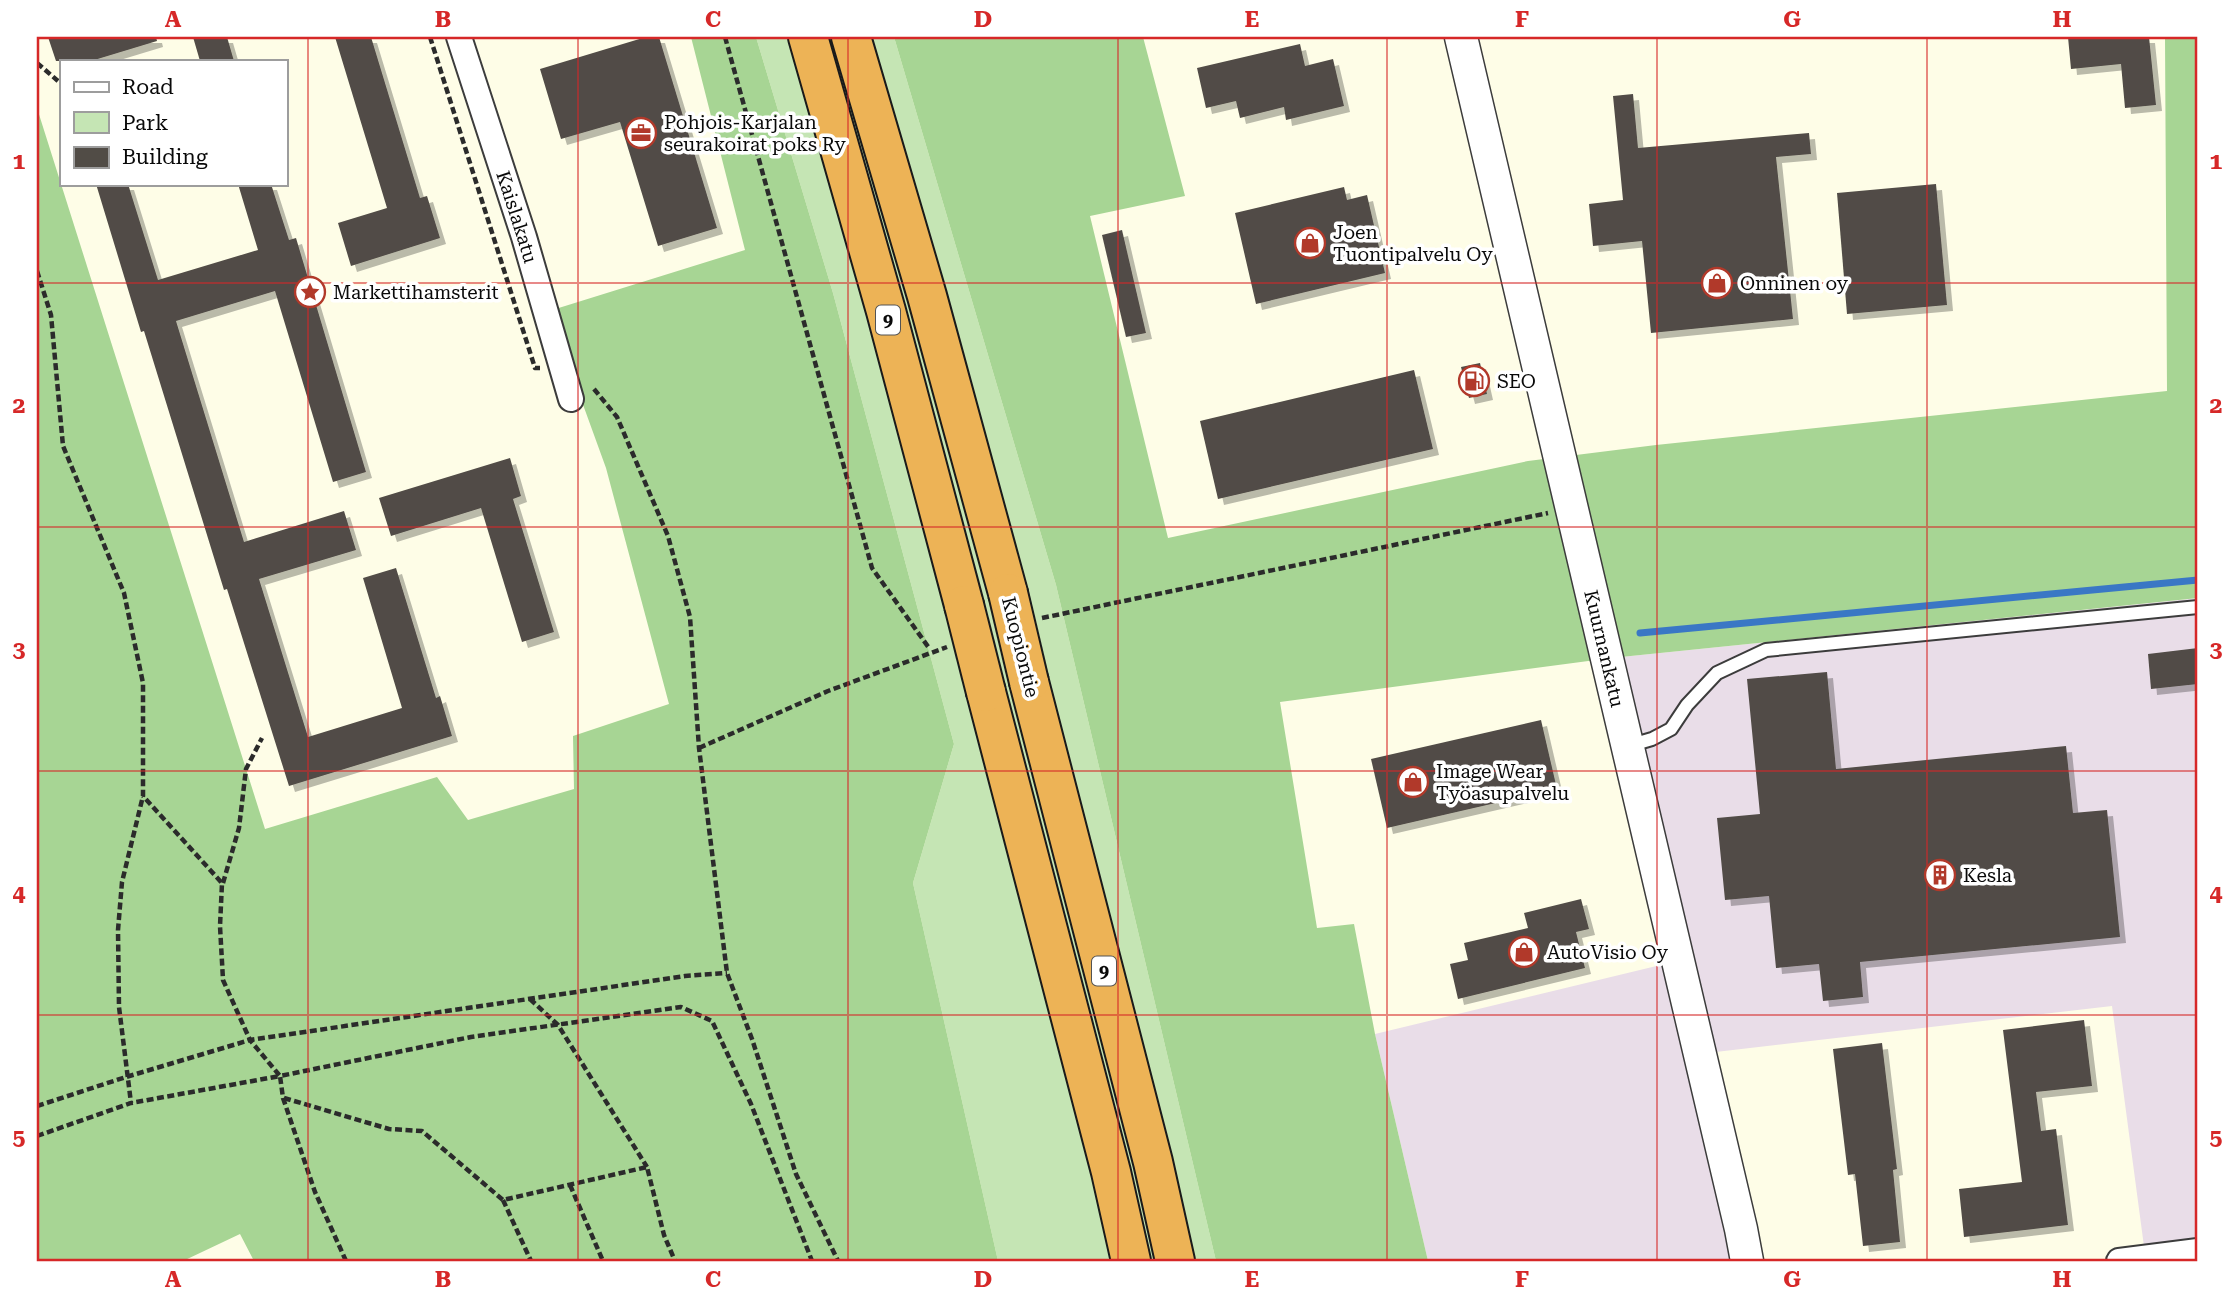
<svg xmlns="http://www.w3.org/2000/svg" width="2235" height="1298" font-family="'Roboto Serif',serif">
<style>
.industrial{fill:#e9dde8}
.green{fill:#c5e5b4}
.forest{fill:#a7d594}
.lines{fill:none;stroke-linecap:round;stroke-linejoin:round}
.stream{stroke:#3a77c5;stroke-width:7}
.building{fill:#514c46;filter:url(#shadow)}
.service-casing{stroke:#3c3c3c;stroke-width:16}
.minor-casing{stroke:#3c3c3c;stroke-width:28}
.tertiary-casing{stroke:#3c3c3c;stroke-width:35}
.motorway-casing{stroke:#1a1a1a;stroke-width:42}
.path{stroke:#2b2b2b;stroke-width:4.5;stroke-dasharray:7 3.5;stroke-linecap:butt}
.service{stroke:#fff;stroke-width:12}
.minor{stroke:#fff;stroke-width:24}
.tertiary{stroke:#fff;stroke-width:32}
.motorway{stroke:#edb356;stroke-width:38}
.motorway-bridge-casing{stroke:#1a1a1a;stroke-width:42;stroke-linecap:butt}
.motorway-bridge{stroke:#edb356;stroke-width:38}
.grid{fill:none;stroke:#d62828;stroke-width:2;stroke-opacity:0.55}
.labels{text-anchor:middle;stroke-width:7;stroke-linejoin:round;paint-order:stroke}
.shield{fill:#fff;stroke:#535353;stroke-width:2}
.shield-label{font-size:18px;font-weight:bold;fill:#090909}
.poi-label{font-size:19px;fill:#090909;stroke:#fff;text-anchor:start}
.street-label{font-size:19px;fill:#090909;stroke:#fff}
.neatline{fill:none;stroke:#d62828;stroke-width:2.5}
.grid-label{font-size:23px;text-anchor:middle;font-weight:bold;fill:#d62828}
</style>
<defs>
<filter id="shadow"><feDropShadow dx="6" dy="6" stdDeviation="0" flood-color="#0004"/></filter>
</defs>
<rect width="100%" height="100%" fill="#fefde7"/>
<polygon class="industrial" points="2198,598 2198,1249 2145,1254 2112,1006 1707,1053 1755,1261 1428,1261 1375,1034 1673,962 1611,658"/>
<polygon class="green" points="756,37 894,37 1056,585 1216,1261 998,1261 913,883 954,744 833,293"/>
<g class="forest">
<polygon points="691,37 756,37 833,293 954,744 913,883 998,1261 254,1261 240,1234 183,1261 37,1261 37,108 265,829 437,777 468,820 574,789 573,736 669,704 606,468 549,311 745,250"/>
<polygon points="894,37 1143,37 1185,196 1090,216 1168,538 1528,461 1656,445 2167,391 2165,37 2198,37 2198,598 1611,658 1280,702 1317,928 1354,924 1375,1034 1428,1261 1216,1261 1056,585"/>
</g>
<g class="lines">
<polyline class="stream" points="1640,633 2198,580"/>
</g>
<g class="building">
<polygon points="48,37 156,37 157,41 91,61 56,61"/>
<polygon points="193,37 227,37 234,61 200,61"/>
<polygon points="335,37 371,37 420,198 427,196 440,238 351,266 338,223 387,208"/>
<polygon points="646,37 659,37 717,228 658,246 620,122 561,139 540,69"/>
<polygon points="2068,37 2149,37 2156,105 2125,108 2121,64 2071,69"/>
<polygon points="1300,44 1305,66 1333,59 1344,106 1286,120 1284,107 1240,118 1236,101 1206,108 1197,68"/>
<polygon points="1633,94 1638,148 1809,133 1811,154 1776,157 1793,319 1651,333 1642,241 1593,246 1589,204 1623,200 1613,96"/>
<polygon points="96,184 128,184 158,280 258,250 238,184 271,184 289,240 296,238 366,472 333,482 275,291 176,321 244,542 344,511 356,550 259,579 308,737 402,708 363,578 396,568 436,698 440,696 452,736 289,786 227,589 224,590 144,331 141,332"/>
<polygon points="1936,184 1947,305 1847,314 1837,193"/>
<polygon points="1344,187 1347,200 1367,195 1385,273 1256,304 1235,213"/>
<polygon points="1122,230 1146,333 1126,337 1102,235"/>
<polygon points="1480,363 1487,394 1469,398 1461,367"/>
<polygon points="1414,370 1433,449 1218,499 1200,421"/>
<polygon points="510,458 521,496 513,499 554,632 522,642 481,508 391,536 379,498"/>
<polygon points="2198,648 2198,684 2151,689 2148,654"/>
<polygon points="1827,672 1836,769 2066,746 2073,813 2107,810 2120,937 1860,962 1863,997 1823,1001 1819,964 1776,968 1769,896 1725,900 1717,818 1760,814 1747,679"/>
<polygon points="1541,720 1557,789 1387,828 1371,759"/>
<polygon points="1581,899 1589,929 1576,932 1585,968 1458,999 1450,964 1468,960 1464,943 1528,928 1524,913"/>
<polygon points="2084,1020 2092,1086 2036,1092 2041,1131 2056,1129 2068,1225 1964,1237 1959,1189 2022,1182 2003,1030"/>
<polygon points="1882,1043 1897,1169 1893,1170 1900,1242 1863,1246 1855,1174 1848,1175 1833,1049"/>
</g>
<g class="lines">
<g class="service-casing">
<polyline id="service" points="1628,746 1652,739 1671,729 1687,705 1717,673 1766,650 2198,607"/>
</g>
<g class="minor-casing">
<g id="minor">
<path id="s1" d="M 459,37 L 524,237 L 571,399"/>
<polyline points="2119,1261 2198,1251"/>
</g>
</g>
<g class="tertiary-casing">
<g id="tertiary">
<path id="s2" d="M 1461,37 L 1741,1229 L 1747,1261"/>
</g>
</g>
<g class="motorway-casing">
<g id="motorway">
<polyline points="808,37 886,311 964,605"/>
<polyline points="851,37 927,296 1008,593"/>
<polyline points="1029,682 1153,1162 1175,1261"/>
<polyline points="986,692 1111,1172 1131,1261"/>
</g>
</g>
<g class="path">
<polyline points="430,37 535,368 540,368"/>
<polyline points="725,37 872,568 929,648"/>
<polyline points="37,63 58,81"/>
<polyline points="37,271 51,315 63,446 124,593 143,683 143,796 122,882 118,930 119,1007 131,1103"/>
<polyline points="594,389 617,417 668,536 690,617 699,748 727,973 752,1039 796,1174 838,1261"/>
<polyline points="1042,618 1548,513"/>
<polyline points="699,748 828,691 947,647"/>
<polyline points="223,883 239,828 246,769 262,738"/>
<polyline points="530,999 558,1025 647,1167"/>
<polyline points="284,1098 389,1129 422,1131 503,1200 647,1167 664,1235 675,1261"/>
<polyline points="37,1106 126,1077 250,1040 685,976 727,973"/>
<polyline points="37,1136 131,1103 280,1076 250,1040 223,980 220,926 222,883 143,796"/>
<polyline points="570,1185 603,1261"/>
<polyline points="503,1200 531,1261"/>
<polyline points="37,1260 37,1261"/>
<polyline points="346,1261 315,1192 283,1098 280,1076 471,1037 681,1007 712,1021 751,1104 812,1261"/>
</g>
<use href="#service" class="service"/>
<use href="#minor" class="minor"/>
<use href="#tertiary" class="tertiary"/>
<use href="#motorway" class="motorway"/>
<g class="motorway-bridge-casing">
<g id="motorway-bridge">
<polyline points="1008,593 1029,682"/>
<polyline points="964,605 986,692"/>
</g>
</g>
<use href="#motorway-bridge" class="motorway-bridge"/>
</g>
<path class="grid" d="M 308,37 L 308,1261M 578,37 L 578,1261M 848,37 L 848,1261M 1118,37 L 1118,1261M 1387,37 L 1387,1261M 1657,37 L 1657,1261M 1927,37 L 1927,1261M 37,283 L 2198,283M 37,527 L 2198,527M 37,771 L 2198,771M 37,1015 L 2198,1015"/>
<defs>
<g id="office-ring" transform="scale(1.575)"><circle r="9.5" fill="#fff" stroke="#b1392a" stroke-width="1.5"/><path d="M-6-3h4V-5.5h4V-3h4V5H-6ZM-1-4.5V-3h2v-1.5ZM-6 0V1H6V0Z" fill="#b1392a"/></g>
<g id="shop-ring" transform="scale(1.575)"><circle r="9.5" fill="#fff" stroke="#b1392a" stroke-width="1.5"/><path d="M-5-2.5h2.3a2.7 3.5 0 0 1 5.4 0H5L5.5 6h-11ZM-1.5-2.5h3a1.5 2.3 0 0 0-3 0Z" fill="#b1392a"/></g>
<g id="sight-ring" transform="scale(1.575)"><circle r="9.5" fill="#fff" stroke="#b1392a" stroke-width="1.5"/><path d="M0-6L1.8-2.2L6-1.7L2.9 1.2L3.7 5.4L0 3.3L-3.7 5.4L-2.9 1.2L-6-1.7L-1.8-2.2Z" fill="#b1392a"/></g>
<g id="fuel-ring" transform="scale(1.575)"><circle r="9.5" fill="#fff" stroke="#b1392a" stroke-width="1.5"/><path d="M-5.5-6h7V0h2V4h1.3V-2.5L3-4.5l.8-.8L6-3V5H2.5V1h-1V6h-7ZM-4.2-4.7v3.2H.2V-4.7Z" fill="#b1392a"/></g>
<g id="building-ring" transform="scale(1.575)"><circle r="9.5" fill="#fff" stroke="#b1392a" stroke-width="1.5"/><path d="M-4-6H4V6H1V3H-1V6H-4ZM-2.5-4.3h1.7v1.8h-1.7ZM.8-4.3h1.7v1.8H.8ZM-2.5-1h1.7V.8h-1.7ZM.8-1h1.7V.8H.8Z" fill="#b1392a"/></g>
</defs>
<g fill-rule="evenodd">
<use href="#office-ring" x="641" y="133"/>
<use href="#shop-ring" x="1310" y="243"/>
<use href="#shop-ring" x="1717" y="283"/>
<use href="#sight-ring" x="310" y="292"/>
<use href="#fuel-ring" x="1474" y="381"/>
<use href="#shop-ring" x="1413" y="782"/>
<use href="#building-ring" x="1940" y="875"/>
<use href="#shop-ring" x="1524" y="952"/>
</g>
<g class="labels">
<g class="shield">
<rect x="876" y="305.5" width="24" height="29" rx="5"/>
<rect x="1092" y="956.5" width="24" height="29" rx="5"/>
</g>
<g class="shield-label">
<text x="888" y="326">9</text>
<text x="1104" y="977">9</text>
</g>
<g class="poi-label">
<text x="664" y="129">Pohjois-Karjalan<tspan x="664" dy="22">seurakoirat poks Ry</tspan></text>
<text x="1333" y="239">Joen<tspan x="1333" dy="22">Tuontipalvelu Oy</tspan></text>
<text x="1740" y="290">Onninen oy</text>
<text x="333" y="299">Markettihamsterit</text>
<text x="1497" y="388">SEO</text>
<text x="1436" y="778">Image Wear<tspan x="1436" dy="22">Työasupalvelu</tspan></text>
<text x="1963" y="882">Kesla</text>
<text x="1547" y="959">AutoVisio Oy</text>
</g>
<g class="street-label">
<text dy="7" stroke="none"><textPath href="#s1" startOffset="189">Kaislakatu</textPath></text>
<text transform="translate(1021 647) rotate(76)" y="7">Kuopiontie</text>
<text dy="7" stroke="none"><textPath href="#s2" startOffset="628">Kuurnankatu</textPath></text>
</g>
</g>
<rect width="2235" height="1298" fill="none" stroke="#ffffff" stroke-width="77"/>
<rect x="60" y="60" width="228" height="126" fill="#ffffff" stroke="#9d9d9d" stroke-width="2"/>
<rect x="74" y="82" width="35" height="10" fill="#ffffff" stroke="#9d9d9d" stroke-width="2"/>
<text x="122" y="94" font-size="21" fill="#090909">Road</text>
<rect x="74" y="112" width="35" height="21" fill="#c5e5b4" stroke="#9d9d9d" stroke-width="2"/>
<text x="122" y="130" font-size="21" fill="#090909">Park</text>
<rect x="74" y="147" width="35" height="21" fill="#514c46" stroke="#9d9d9d" stroke-width="2"/>
<text x="122" y="164" font-size="21" fill="#090909">Building</text>
<rect x="38" y="38" width="2158" height="1222" class="neatline"/>
<g class="grid-label">
<text x="173" y="27">A</text>
<text x="443" y="27">B</text>
<text x="713" y="27">C</text>
<text x="983" y="27">D</text>
<text x="1252" y="27">E</text>
<text x="1522" y="27">F</text>
<text x="1792" y="27">G</text>
<text x="2062" y="27">H</text>
<text x="19" y="169">1</text>
<text x="2216" y="169">1</text>
<text x="19" y="413">2</text>
<text x="2216" y="413">2</text>
<text x="19" y="657">3</text>
<text x="2216" y="657">3</text>
<text x="19" y="901">4</text>
<text x="2216" y="901">4</text>
<text x="19" y="1145">5</text>
<text x="2216" y="1145">5</text>
<text x="173" y="1287">A</text>
<text x="443" y="1287">B</text>
<text x="713" y="1287">C</text>
<text x="983" y="1287">D</text>
<text x="1252" y="1287">E</text>
<text x="1522" y="1287">F</text>
<text x="1792" y="1287">G</text>
<text x="2062" y="1287">H</text>
</g>
</svg>
